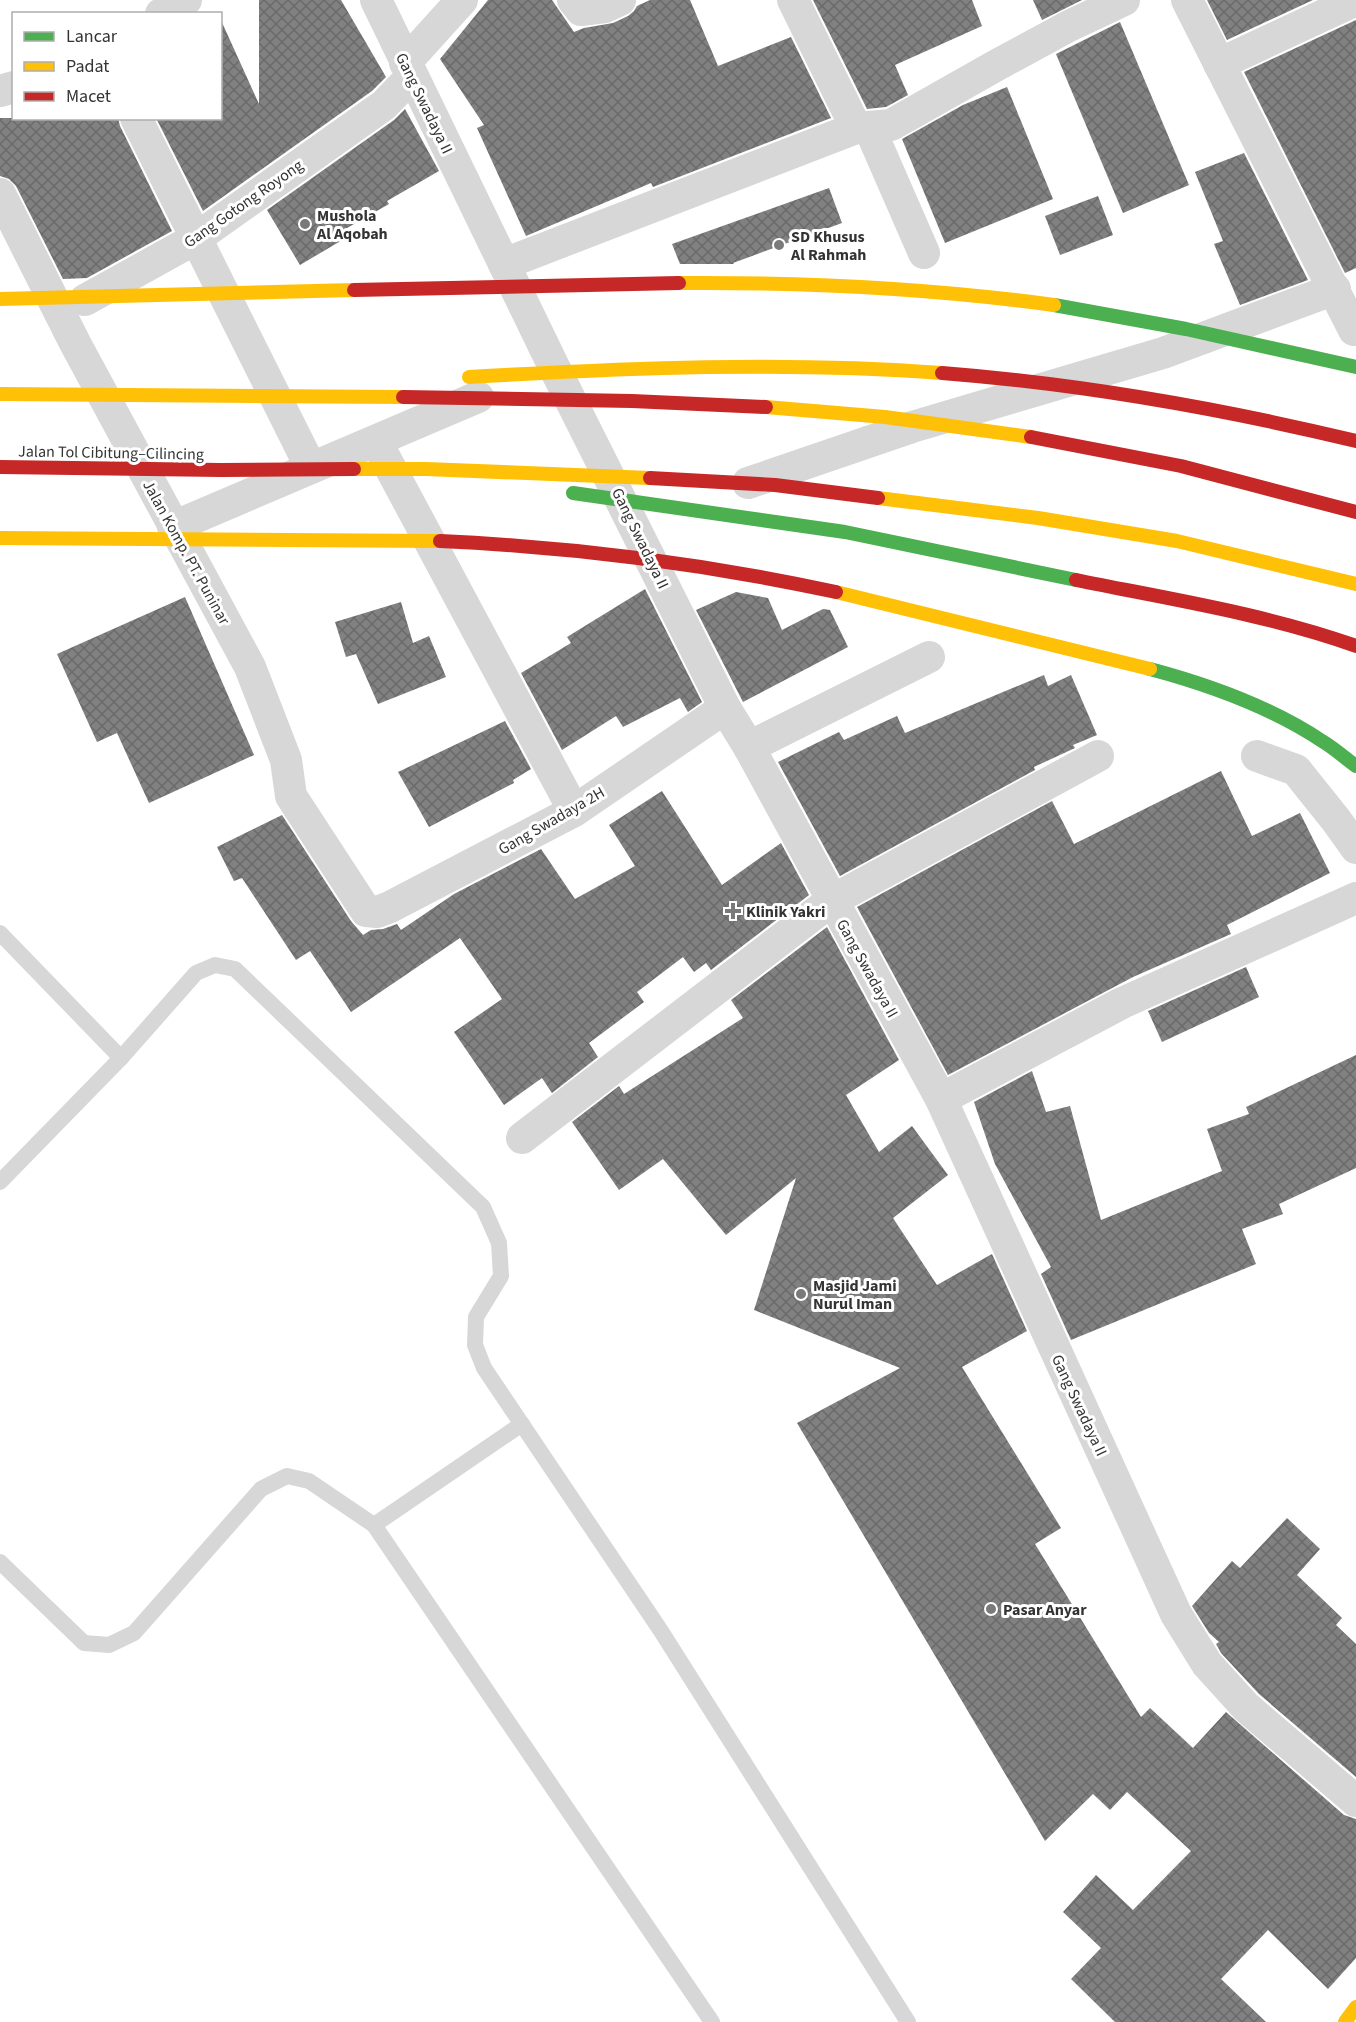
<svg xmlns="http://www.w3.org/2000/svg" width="1356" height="2022" font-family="'Source Sans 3',sans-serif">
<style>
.building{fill:url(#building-cross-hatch)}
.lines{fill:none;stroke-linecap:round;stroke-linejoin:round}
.lane{stroke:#d7d7d7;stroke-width:16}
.street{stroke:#d7d7d7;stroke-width:32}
.slow{stroke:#ffc107;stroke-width:14}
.fast-bridge{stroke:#4caf50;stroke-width:14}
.slow-bridge{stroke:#ffc107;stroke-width:14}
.jam-bridge{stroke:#c62828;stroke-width:14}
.poi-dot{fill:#7a7a7a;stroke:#fff;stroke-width:2}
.labels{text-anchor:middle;stroke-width:6;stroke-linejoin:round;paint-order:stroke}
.street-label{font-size:16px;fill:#333;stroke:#fff}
.poi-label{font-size:16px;font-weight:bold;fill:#333;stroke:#fff;text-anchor:start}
</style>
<defs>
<pattern id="building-cross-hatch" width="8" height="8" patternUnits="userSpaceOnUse" patternTransform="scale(1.5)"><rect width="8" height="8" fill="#818181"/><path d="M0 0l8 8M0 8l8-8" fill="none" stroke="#6a6a6a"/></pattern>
</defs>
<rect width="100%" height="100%" fill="#fff"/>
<g class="building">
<polygon points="259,0 341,0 386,77 372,91 203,211 156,118 220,118 220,18 259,104"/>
<polygon points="488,0 552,0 574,32 584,28 613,23 628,16 634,11 637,6 650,0 690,0 718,66 791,37 831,118 653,187 651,183 526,236 477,128 484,125 440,59"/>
<polygon points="813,0 972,0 982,26 895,65 908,95 886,107 867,109"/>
<polygon points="1033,0 1082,0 1042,20"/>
<polygon points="1207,0 1313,0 1227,40"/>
<polygon points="1356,20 1356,268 1345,273 1244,72"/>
<polygon points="1120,22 1189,185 1123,213 1056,54"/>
<polygon points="1007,87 1053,199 945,243 902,139 963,105"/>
<polygon points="405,109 439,171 387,201 389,204 340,232 344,239 300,265 267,210 394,120"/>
<polygon points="0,118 118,118 120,126 172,231 87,278 63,279 16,186 9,179 0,176"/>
<polygon points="1244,153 1308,280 1240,305 1214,244 1223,241 1195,172"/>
<polygon points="829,188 842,223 733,263 734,264 680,264 672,244"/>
<polygon points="1098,196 1113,235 1060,255 1045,216"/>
<polygon points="645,589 702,702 688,712 680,698 623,727 616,716 562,750 521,673 571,643 567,637"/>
<polygon points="736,592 768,598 782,630 823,609 830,610 848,647 743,702 696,610"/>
<polygon points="185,597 254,755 149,803 117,733 97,742 57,654"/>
<polygon points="401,602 413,643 429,636 446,677 378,704 356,654 346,657 335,622"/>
<polygon points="1044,675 1048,686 1071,675 1097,735 1073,745 1075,748 1034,767 1035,770 840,876 778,762 839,732 844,740 897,716 905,733"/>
<polygon points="505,721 531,769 513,780 514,783 429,827 398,772"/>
<polygon points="1221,771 1252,836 1300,813 1330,873 1227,925 1231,934 1133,977 948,1075 857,907 1052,801 1074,844"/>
<polygon points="662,791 722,885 781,843 809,895 711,970 706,963 694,972 683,957 637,992 644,1002 589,1043 598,1057 552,1093 542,1078 504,1105 454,1032 502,999 460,938 351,1012 310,951 296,960 242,878 234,881 217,847 282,815 351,921 363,935 371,930 383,929 397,924 401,930 454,894 541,849 575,899 635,866 609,825"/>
<polygon points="827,927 899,1060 846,1095 879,1152 912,1126 948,1175 893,1218 937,1285 992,1254 1027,1331 962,1367 1061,1528 1035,1544 1141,1717 1150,1708 1193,1748 1226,1712 1344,1815 1356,1819 1356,1958 1328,1989 1268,1930 1221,1979 1266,2022 1115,2022 1071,1979 1101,1948 1063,1912 1096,1875 1133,1910 1191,1851 1127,1792 1110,1810 1093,1794 1045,1841 797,1423 900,1368 754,1310 796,1178 726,1235 663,1159 619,1190 572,1122 619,1086 624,1094 743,1018 731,1000"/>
<polygon points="1246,967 1259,997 1162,1042 1148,1011"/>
<polygon points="1356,1055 1356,1168 1279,1204 1283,1214 1242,1229 1256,1264 1071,1340 1041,1274 1051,1267 995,1164 974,1102 1032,1071 1046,1112 1070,1106 1101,1220 1222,1171 1207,1129 1249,1114 1246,1107"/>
<polygon points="1287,1518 1320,1549 1297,1575 1342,1618 1336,1625 1356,1644 1356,1777 1259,1694 1221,1653 1216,1644 1219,1642 1209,1633 1192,1606 1232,1561 1240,1568"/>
</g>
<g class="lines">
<g class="lane">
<polyline points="0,933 121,1058"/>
<polyline points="0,1182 121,1058 196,973 215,965 235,969 483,1207 499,1243 501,1276 476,1317 475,1345 484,1368 661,1631 908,2022"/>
<polyline points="374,1525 522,1424"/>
<polyline points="0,1562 84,1643 109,1645 134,1633 261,1489 287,1476 309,1481 374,1525 712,2022"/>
</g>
<g class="street">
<polyline points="376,0 553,365 725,708 749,747 941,1099 1176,1614 1207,1664 1246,1707 1356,1801"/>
<polyline points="573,0 581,10 605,7 620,0"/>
<polyline points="793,0 856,128"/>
<polyline points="1187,0 1354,330 1356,329"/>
<polyline points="161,14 186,0"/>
<polyline points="405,63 462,0"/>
<polyline points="1219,64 1356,0"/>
<polyline points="0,91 14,87"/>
<polyline points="136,118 311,468"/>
<polyline points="869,127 924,253"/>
<polyline points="0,194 75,343 250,667 286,760 291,796 366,911 377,912 390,907 574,811 725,708"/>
<polyline points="504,264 856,128 891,125 997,65 1069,26 1124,0"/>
<polyline points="85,300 195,239 384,105 412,76"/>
<polyline points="376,441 574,811"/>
<polyline points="748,483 912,427 1163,353 1335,289"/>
<polyline points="173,527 478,397"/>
<polyline points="749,747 929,657"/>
<polyline points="1257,756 1296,770 1336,820 1356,848"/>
<polyline points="941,1099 1122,1003 1356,898"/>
<polyline points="522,1138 831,901 1098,756"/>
</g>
<polyline class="slow" points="1345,2022 1356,2007"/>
<g class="fast-bridge">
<polyline points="1054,305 1186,329 1356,367"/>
<polyline points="573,493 845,532 1076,580"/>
<path d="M 1150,669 C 1210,685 1271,707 1322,741 C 1334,748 1345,758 1356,766"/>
</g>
<g class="slow-bridge">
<path d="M 679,283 C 805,282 930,288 1054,305"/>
<polyline points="0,299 354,290"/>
<path d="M 469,377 C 626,368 785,361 942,373"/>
<polyline points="0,394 403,397"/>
<polyline points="766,407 885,417 1031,437"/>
<polyline points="354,469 426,469 650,478"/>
<polyline points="878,498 1038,518 1177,541 1356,584"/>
<polyline points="0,538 440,541"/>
<polyline points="836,592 1150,669"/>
</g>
<g class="jam-bridge">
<polyline points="354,290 679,283"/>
<path d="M 942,373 C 1082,384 1219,408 1356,441"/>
<polyline points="403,397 632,401 766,407"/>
<polyline points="1031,437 1181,466 1356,512"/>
<polyline points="0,467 221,470 354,469"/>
<polyline points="650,478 775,485 878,498"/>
<path d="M 440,541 C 573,547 706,564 836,592"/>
<path d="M 1076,580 C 1169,599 1266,614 1356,646"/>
</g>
</g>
<g class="poi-dot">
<circle cx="305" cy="224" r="6"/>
<circle cx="779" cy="245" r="6"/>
<path d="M730 902h6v6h6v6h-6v6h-6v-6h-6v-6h6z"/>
<circle cx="801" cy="1294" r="6"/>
<circle cx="991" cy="1609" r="6"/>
</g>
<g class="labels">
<g class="street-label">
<text transform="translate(425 103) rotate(64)" y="6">Gang Swadaya II</text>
<text transform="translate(243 203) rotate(-35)" y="6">Gang Gotong Royong</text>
<text transform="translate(111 452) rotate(1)" y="6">Jalan Tol Cibitung–Cilincing</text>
<text transform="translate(641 538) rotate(64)" y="6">Gang Swadaya II</text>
<text transform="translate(187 552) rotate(61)" y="6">Jalan Komp. PT. Puninar</text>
<text transform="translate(551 820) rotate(-30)" y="6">Gang Swadaya 2H</text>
<text transform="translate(868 968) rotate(61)" y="6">Gang Swadaya II</text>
<text transform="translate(1080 1405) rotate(65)" y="6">Gang Swadaya II</text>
</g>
<g class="poi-label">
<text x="317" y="221">Mushola<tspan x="317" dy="18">Al Aqobah</tspan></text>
<text x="791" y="242">SD Khusus<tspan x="791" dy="18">Al Rahmah</tspan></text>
<text x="746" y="917">Klinik Yakri</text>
<text x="813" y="1291">Masjid Jami<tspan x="813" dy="18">Nurul Iman</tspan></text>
<text x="1003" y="1615">Pasar Anyar</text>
</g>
</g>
<rect x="12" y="12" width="210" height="108" fill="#ffffff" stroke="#adadad" stroke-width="1.5"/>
<rect x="24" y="32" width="30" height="9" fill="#4caf50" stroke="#adadad" stroke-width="1.5"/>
<text x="66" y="42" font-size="18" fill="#333333">Lancar</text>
<rect x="24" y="62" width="30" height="9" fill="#ffc107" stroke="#adadad" stroke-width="1.5"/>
<text x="66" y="72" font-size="18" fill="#333333">Padat</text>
<rect x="24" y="92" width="30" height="9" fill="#c62828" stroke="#adadad" stroke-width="1.5"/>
<text x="66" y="102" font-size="18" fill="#333333">Macet</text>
</svg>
